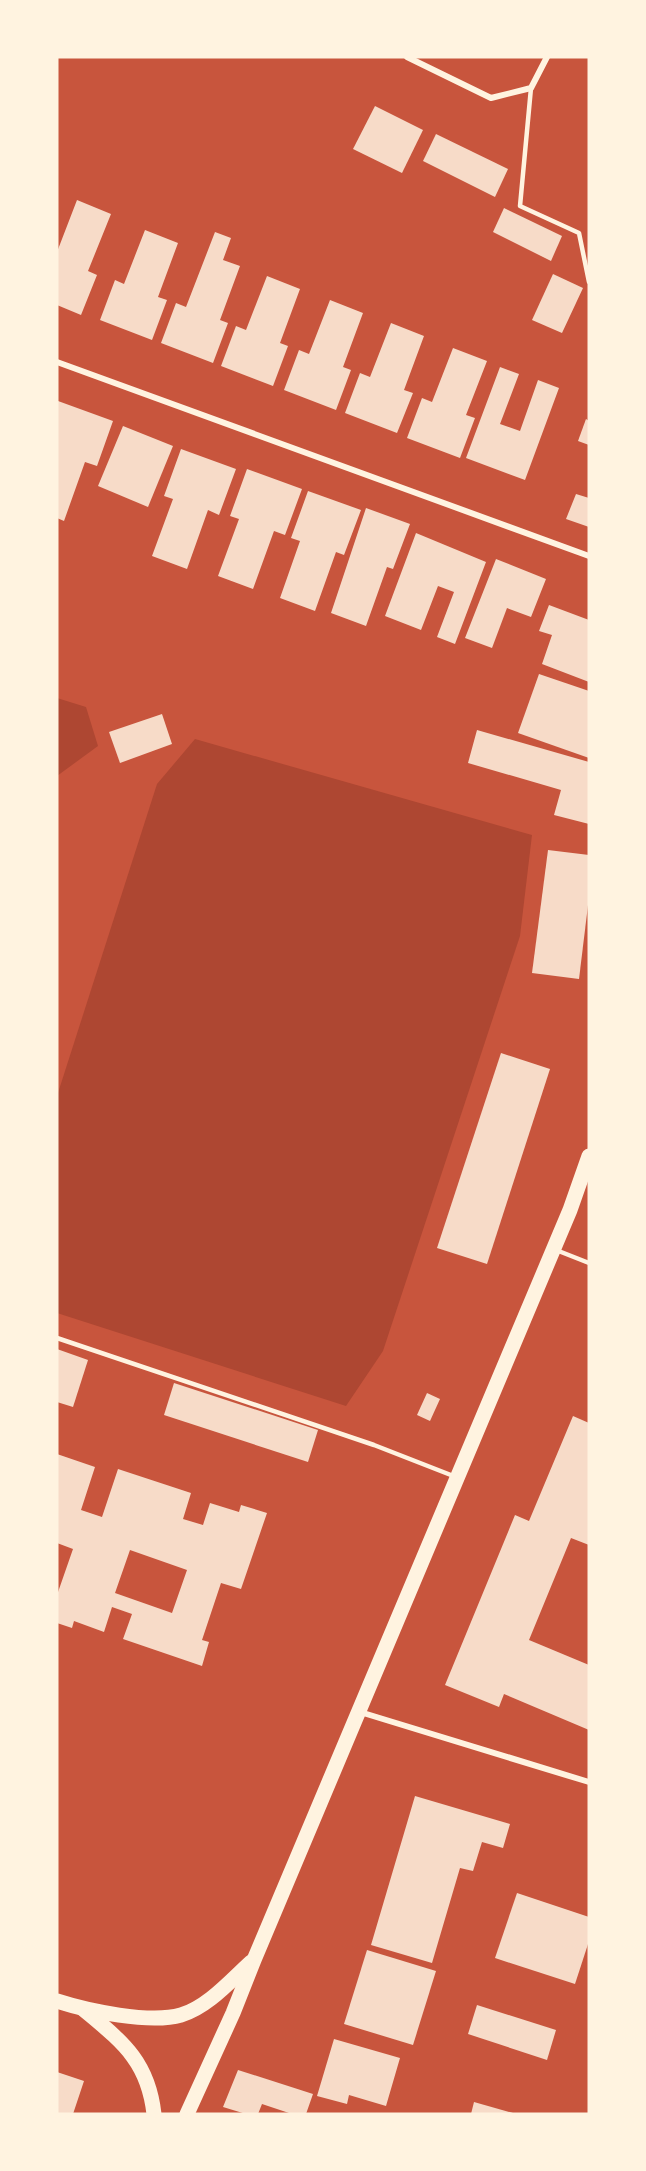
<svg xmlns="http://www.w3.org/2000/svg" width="646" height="2171" font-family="'Varela Round',sans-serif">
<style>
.green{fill:#ae4732}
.building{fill:#f7dbc8;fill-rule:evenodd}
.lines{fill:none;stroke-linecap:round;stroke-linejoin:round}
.service{stroke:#fff3e0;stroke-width:4.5}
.minor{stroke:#fff3e0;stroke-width:6}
.primary{stroke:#fff3e0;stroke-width:15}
</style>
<rect width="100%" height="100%" fill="#c8553d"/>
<g class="green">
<polygon points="57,698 86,707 98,746 57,776"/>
<polygon points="195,739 532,835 520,936 383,1351 346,1406 57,1313 57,1096 157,784"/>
</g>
<g class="building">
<polygon points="375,106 423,130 402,173 353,149"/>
<polygon points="436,134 508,169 495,197 423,161"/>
<polygon points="77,200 111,214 88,271 97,275 81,315 57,305 57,252"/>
<polygon points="504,208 562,236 551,261 493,232"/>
<polygon points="145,230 178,243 158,297 167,300 152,340 100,320 115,280 124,284"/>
<polygon points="215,232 231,238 223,260 240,266 220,320 228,323 213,363 161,343 176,303 186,307"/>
<polygon points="553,274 583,288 562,333 532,320"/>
<polygon points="267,276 300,289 280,343 288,346 273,386 221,366 236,326 246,330"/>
<polygon points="330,300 363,313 343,367 351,370 336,410 284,390 299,350 309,354"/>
<polygon points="391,323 424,336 404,390 413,393 397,433 345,413 360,373 370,377"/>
<polygon points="453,348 487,361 466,415 475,418 460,458 407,438 422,398 432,402"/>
<polygon points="500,367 519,374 500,424 520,431 538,380 559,388 525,480 466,458"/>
<polygon points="58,401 113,421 97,466 85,462 64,521 57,518"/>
<polygon points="586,419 589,421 589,445 578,441"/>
<polygon points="123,426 173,446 148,507 98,486"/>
<polygon points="181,449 236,469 219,515 208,510 187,569 152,556 173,499 164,496"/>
<polygon points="247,469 302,489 285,535 274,531 253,589 218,576 239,519 230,516"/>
<polygon points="308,491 361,510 344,555 336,552 315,611 280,598 300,541 291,538"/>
<polygon points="576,494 589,498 589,527 566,519"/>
<polygon points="366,508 410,524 393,569 387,567 366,626 331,613"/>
<polygon points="416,533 486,562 455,644 437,637 454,592 438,586 421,630 385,616"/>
<polygon points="496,559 546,579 531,617 507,608 492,648 465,638"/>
<polygon points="549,605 589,620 589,682 542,664 552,635 539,631"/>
<polygon points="539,674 589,691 589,758 518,733"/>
<polygon points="162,714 172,744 120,763 109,732"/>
<polygon points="477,730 589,762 589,824 554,815 561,790 468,763"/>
<polygon points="548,850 589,855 589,897 579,979 532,973"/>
<polygon points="501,1053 550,1069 487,1264 437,1248"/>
<polygon points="57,1349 88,1360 73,1407 57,1402"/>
<polygon points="174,1383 318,1430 308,1462 164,1415"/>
<polygon points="427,1393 440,1399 430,1421 417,1415"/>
<polygon points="573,1416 589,1423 589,1545 571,1538 529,1640 589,1665 589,1730 504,1694 499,1707 445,1685 515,1515 529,1521"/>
<path d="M 57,1454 L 95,1467 L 81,1510 L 102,1517 L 118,1469 L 191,1493 L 183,1519 L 203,1525 L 210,1503 L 239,1512 L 241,1505 L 267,1513 L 241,1589 L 221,1583 L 202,1640 L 209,1642 L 202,1666 L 123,1639 L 132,1614 L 112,1607 L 104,1632 L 74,1621 L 72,1628 L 57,1623 L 57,1595 L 73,1549 L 57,1543 ZM 130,1550 L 187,1570 L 172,1613 L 115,1593 Z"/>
<polygon points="415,1796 510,1824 503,1848 482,1842 473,1871 460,1868 432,1963 371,1945"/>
<polygon points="517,1893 589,1917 589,1941 575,1984 495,1958"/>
<polygon points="367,1950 436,1971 413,2045 344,2024"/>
<polygon points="477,2005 556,2030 547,2060 468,2034"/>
<polygon points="334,2039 400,2058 386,2106 349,2095 347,2104 317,2096"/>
<polygon points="238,2070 313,2094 306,2114 292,2114 262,2104 258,2114 246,2114 223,2107"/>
<polygon points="57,2072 84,2081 73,2114 57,2114"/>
<polygon points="474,2102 513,2113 512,2114 471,2114"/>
</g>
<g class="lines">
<g class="service">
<polyline points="531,88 520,206 579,233 589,282"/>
<polyline points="556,1250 589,1263"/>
<polyline points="57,1338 374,1445 456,1477"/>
</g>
<g class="minor">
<polyline points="407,57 491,98 531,88 547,57"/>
<polyline points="57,362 589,556"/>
<polyline points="360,1712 589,1782"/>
</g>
<g class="primary">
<path d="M 57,2001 C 88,2011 150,2024 181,2015 C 208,2007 231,1980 251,1962"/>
<path d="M 83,2009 C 121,2041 148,2060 154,2114"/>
<polyline points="187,2114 233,2013 254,1960 570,1210 589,1156"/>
</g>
</g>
<rect width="646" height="2171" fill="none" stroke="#fff3e0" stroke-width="117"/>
</svg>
